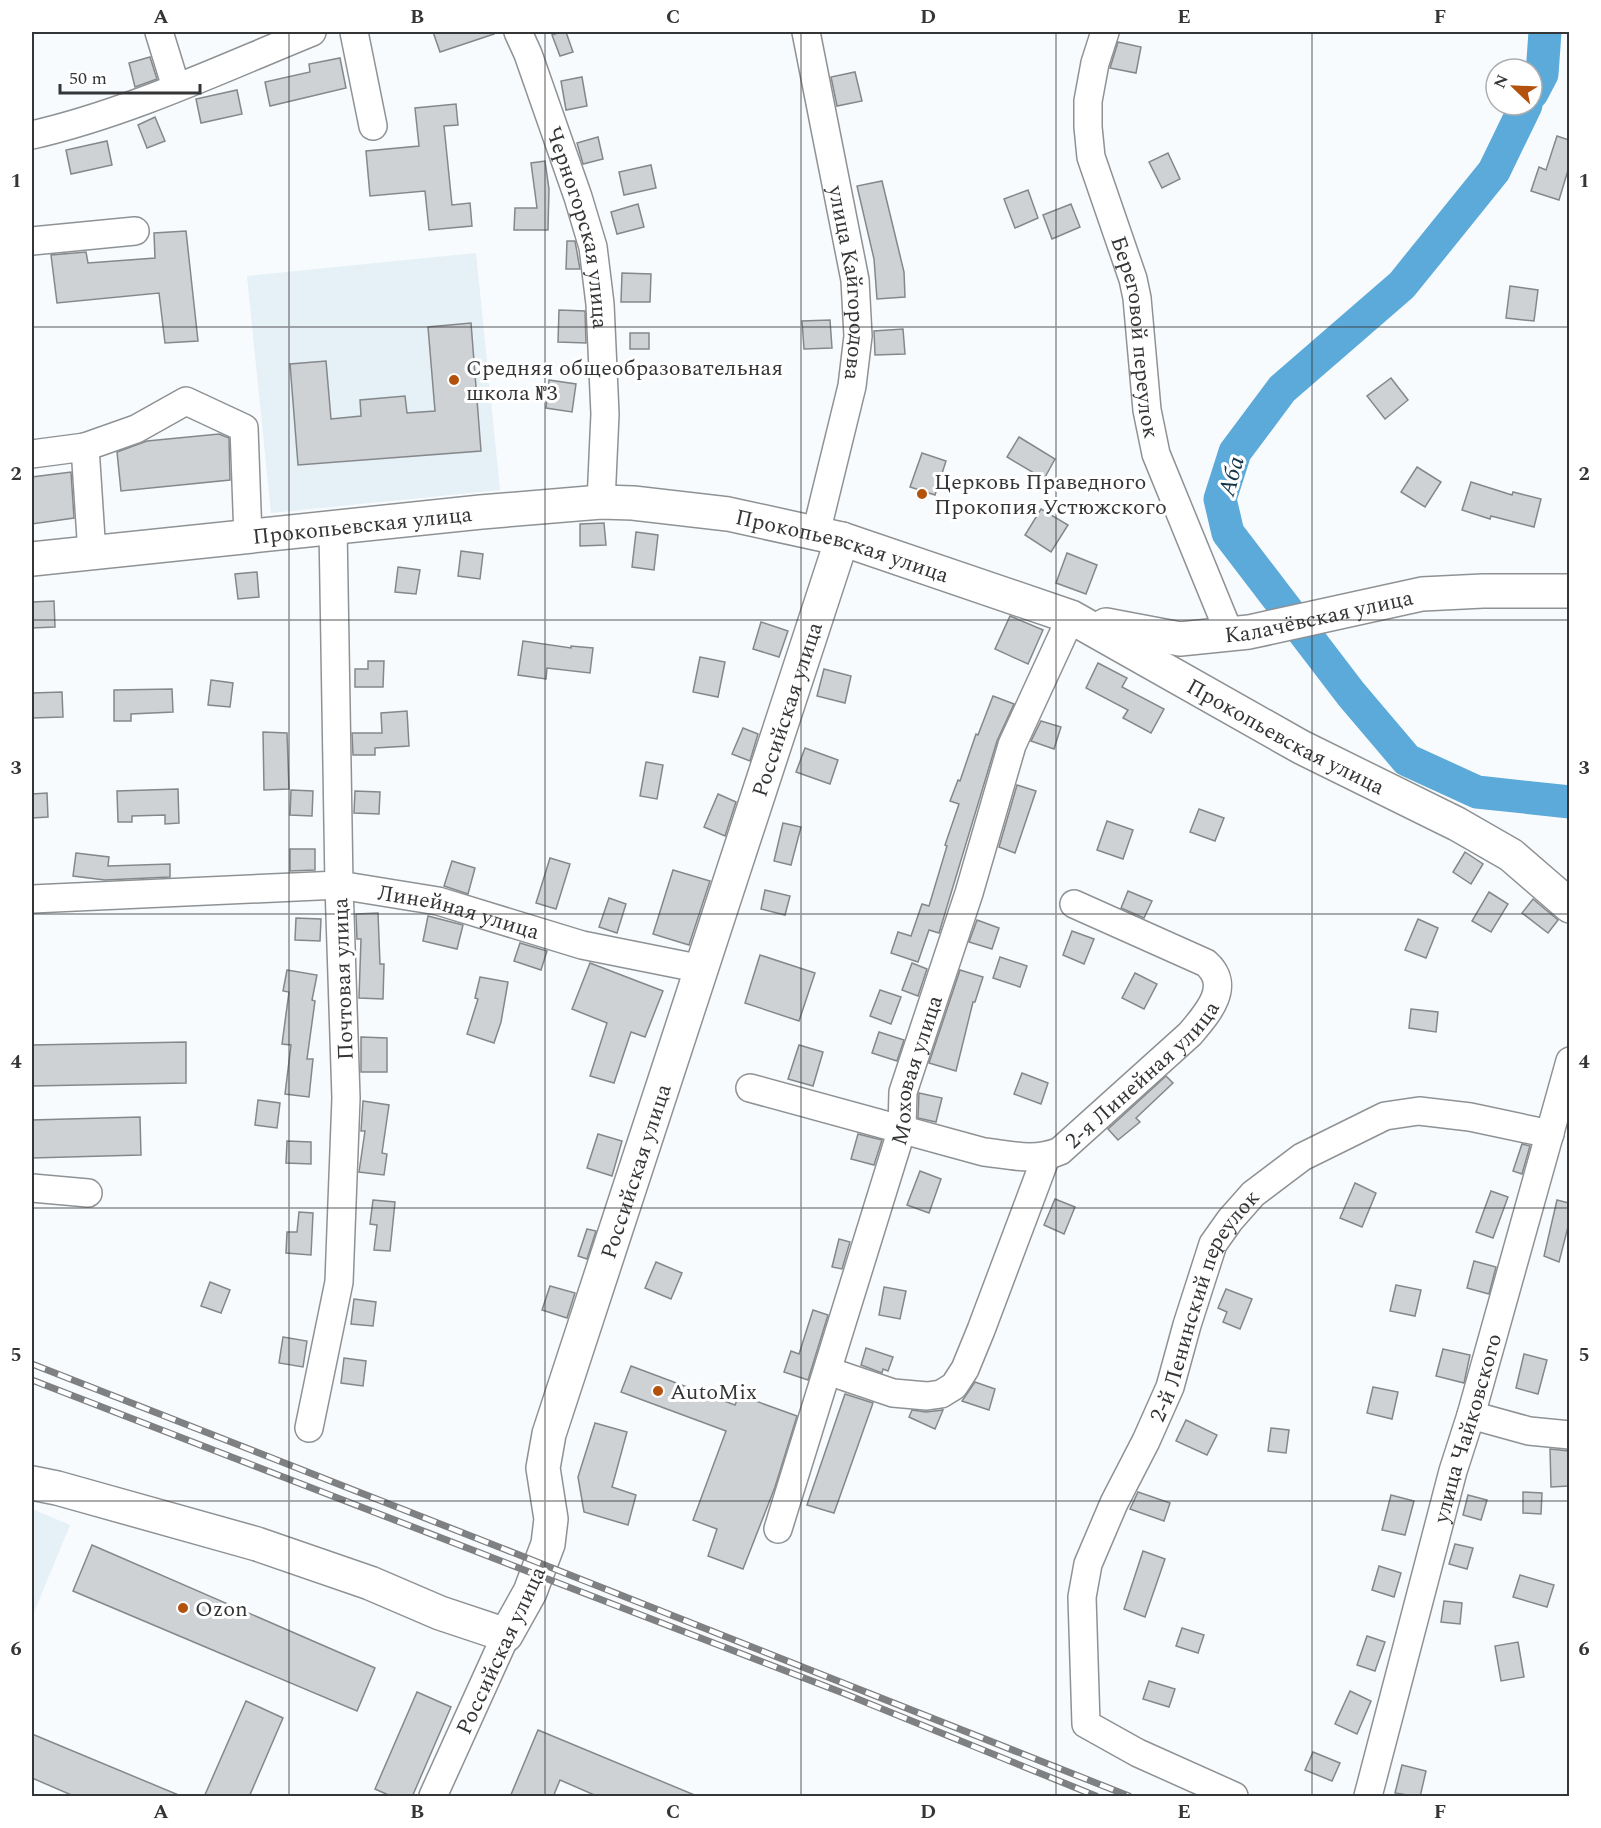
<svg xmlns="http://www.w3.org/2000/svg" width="1601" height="1828" font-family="Spectral,serif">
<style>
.built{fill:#e5f0f7}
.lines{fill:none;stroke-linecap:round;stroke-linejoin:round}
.river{stroke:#5caad9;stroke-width:33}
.building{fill:#cfd2d4;stroke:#85888a;stroke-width:1.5}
.minor-casing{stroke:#8f9294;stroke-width:30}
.major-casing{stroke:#8f9294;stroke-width:36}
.minor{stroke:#fff;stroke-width:27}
.major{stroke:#fff;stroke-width:33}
.rail-casing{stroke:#7f8082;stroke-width:7}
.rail{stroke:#fff;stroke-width:4.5;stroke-dasharray:14;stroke-linecap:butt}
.grid{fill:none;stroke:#343536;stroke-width:1.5;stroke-opacity:0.55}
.poi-dot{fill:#b2520d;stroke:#fff;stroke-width:2}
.labels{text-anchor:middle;stroke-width:6;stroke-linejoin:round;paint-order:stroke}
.street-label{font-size:22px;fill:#343536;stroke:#fff}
.poi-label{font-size:22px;fill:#343536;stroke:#fff;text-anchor:start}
.water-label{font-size:24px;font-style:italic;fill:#113448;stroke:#fff}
.neatline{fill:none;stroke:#343536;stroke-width:2}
.grid-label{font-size:20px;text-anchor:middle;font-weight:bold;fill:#343536}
</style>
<rect width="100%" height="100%" fill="#f8fbfd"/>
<g class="built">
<polygon points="476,253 500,490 271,513 247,276"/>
<polygon points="32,1509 70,1525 32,1617"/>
</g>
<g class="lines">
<g class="river">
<polyline points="1532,93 1542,74 1545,32"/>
<polyline points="1526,105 1494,171 1402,285 1282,389 1235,452 1220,499 1228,533 1351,694 1407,760 1477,792 1570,802"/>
</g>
</g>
<g class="building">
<polygon points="433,32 493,32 494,34 440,52"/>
<polygon points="561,32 566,32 573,52 560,56 552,35"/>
<polygon points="1118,42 1141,47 1136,73 1110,68"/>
<polygon points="150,57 157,79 135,87 129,63"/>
<polygon points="340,58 346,88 270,106 265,82 310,72 309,64"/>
<polygon points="855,72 862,101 837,106 831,77"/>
<polygon points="582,77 587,106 566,110 561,81"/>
<polygon points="237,90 242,114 201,123 196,99"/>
<polygon points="456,104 458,125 444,126 452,205 470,203 472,226 429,230 425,191 370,196 366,151 419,146 415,108"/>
<polygon points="155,117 165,141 147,148 138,125"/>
<polygon points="1557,136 1569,140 1569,167 1559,200 1531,191 1539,167 1546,170"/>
<polygon points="598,137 603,159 583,164 577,143"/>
<polygon points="107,141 112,165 71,174 66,150"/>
<polygon points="1168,153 1180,179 1162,188 1149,162"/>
<polygon points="545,161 549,189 548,230 514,230 515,208 537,208 531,163"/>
<polygon points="651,165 656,188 624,195 619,172"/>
<polygon points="882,181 904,272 905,297 877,299 874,259 857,186"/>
<polygon points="1028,190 1038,218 1015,228 1004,199"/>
<polygon points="638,204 644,227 617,234 611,212"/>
<polygon points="1071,204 1080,227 1052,239 1043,215"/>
<polygon points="186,231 198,341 165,343 159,293 57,303 51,255 86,252 88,263 155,258 154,233"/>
<polygon points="567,241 575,241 580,269 566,269"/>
<polygon points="622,273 651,274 650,302 621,302"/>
<polygon points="1510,286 1538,290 1534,321 1506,318"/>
<polygon points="559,310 585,311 586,343 558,342"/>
<polygon points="830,320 832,348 804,349 802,321"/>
<polygon points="471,323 481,451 298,465 290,364 326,361 331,419 361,416 360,400 405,396 407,413 435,411 428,327"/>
<polygon points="903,329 905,354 875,355 874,331"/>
<rect x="630" y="333" width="19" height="16"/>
<polygon points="1391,378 1408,400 1385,419 1367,396"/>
<polygon points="549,380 576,384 572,412 546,408"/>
<polygon points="219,434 229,438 230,480 121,491 117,452 147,441"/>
<polygon points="1019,437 1055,459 1044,479 1007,457"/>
<polygon points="922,453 946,461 935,495 910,487"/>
<polygon points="1417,467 1441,482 1425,507 1401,492"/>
<polygon points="71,472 74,518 32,524 32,477"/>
<polygon points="1471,482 1512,495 1513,492 1541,499 1534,527 1491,516 1490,519 1462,510"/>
<polygon points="1041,509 1068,525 1051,552 1025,535"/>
<polygon points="604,523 606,545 580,546 580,524"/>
<polygon points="636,532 658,535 654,570 632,567"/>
<polygon points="461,551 483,554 480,579 458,576"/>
<polygon points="1067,553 1097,565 1086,594 1056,583"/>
<polygon points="398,567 420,570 416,594 395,592"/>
<polygon points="257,572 259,597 238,599 235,574"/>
<polygon points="54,601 55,627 32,628 32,602"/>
<polygon points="1010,616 1043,630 1028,664 995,649"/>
<polygon points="761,622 788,631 779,657 753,649"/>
<polygon points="523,641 571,648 571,646 593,648 590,673 547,668 546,679 518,675"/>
<polygon points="700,657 725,662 718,697 693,692"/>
<polygon points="368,661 384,661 383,687 355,687 355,669 368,669"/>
<polygon points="1098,663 1127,678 1122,687 1164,709 1151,733 1123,718 1128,710 1086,688"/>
<polygon points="824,669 851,676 845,703 817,696"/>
<polygon points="211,680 233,683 230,707 208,705"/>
<polygon points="172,689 173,712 131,714 131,721 114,721 114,690"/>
<polygon points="62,692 63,717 32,718 32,693"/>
<polygon points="993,696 1014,704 997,741 939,933 929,930 918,962 891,953 898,932 911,936 922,904 929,906 947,846 945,845 959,804 950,801 958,780 960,781 976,734 978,735"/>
<polygon points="407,711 409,746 375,748 375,755 353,755 352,733 382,733 381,713"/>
<polygon points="1041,721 1061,727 1054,749 1031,741"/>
<polygon points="743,728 758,734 750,761 732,754"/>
<polygon points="263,732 287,733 289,789 264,790"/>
<polygon points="805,748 838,760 830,784 796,772"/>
<polygon points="646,762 663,765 657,799 640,796"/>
<polygon points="1017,785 1036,791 1015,853 999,847"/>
<polygon points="178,789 179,823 165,824 165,815 132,816 132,822 118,822 117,791"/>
<polygon points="291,790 313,791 312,816 290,815"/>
<polygon points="355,791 380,792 379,814 354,813"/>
<polygon points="47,793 48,817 32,818 32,794"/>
<polygon points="718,794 736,802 725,836 704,827"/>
<polygon points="1199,809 1224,818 1215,841 1190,832"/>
<polygon points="1107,821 1133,830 1123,859 1097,850"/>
<polygon points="783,823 801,827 791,865 774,861"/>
<polygon points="290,849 315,849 315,870 290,871"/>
<polygon points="1465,852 1483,864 1471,884 1453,872"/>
<polygon points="76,853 109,857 108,866 170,864 170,877 105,880 73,876"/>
<polygon points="550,858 570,864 556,909 536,903"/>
<polygon points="452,861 475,868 468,894 444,886"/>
<polygon points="673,870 710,881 689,945 653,934"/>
<polygon points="765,890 790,896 785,915 761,909"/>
<polygon points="1128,891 1152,901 1144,918 1121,908"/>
<polygon points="1489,892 1508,904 1491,932 1472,921"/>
<polygon points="609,898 626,904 617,933 599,927"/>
<polygon points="1533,899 1558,920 1548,933 1522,913"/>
<polygon points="378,913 380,964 384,964 383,999 359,998 361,939 357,939 356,914"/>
<polygon points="428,916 463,925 457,949 423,941"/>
<polygon points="296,918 321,919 320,941 295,940"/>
<polygon points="1418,919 1438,928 1426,958 1405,950"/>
<polygon points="977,920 999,928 992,949 969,942"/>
<polygon points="1072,931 1094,939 1084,964 1063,955"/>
<polygon points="520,943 547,951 541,970 514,961"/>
<polygon points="760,955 815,973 799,1021 745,1003"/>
<polygon points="1000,957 1027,966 1020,987 993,978"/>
<polygon points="590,963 663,991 645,1037 631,1032 614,1083 590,1076 607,1023 572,1009"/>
<polygon points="912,963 927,969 918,996 902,990"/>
<polygon points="287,970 317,975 312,1000 315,1001 307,1059 313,1059 309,1097 285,1094 291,1045 282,1044 289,992 283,991"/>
<polygon points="960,970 983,977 975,1002 973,1002 956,1071 929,1063"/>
<polygon points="1135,973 1157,984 1144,1009 1122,998"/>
<polygon points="480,977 508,982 501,1022 494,1043 467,1034 478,999 475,998"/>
<polygon points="880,990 901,997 891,1024 870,1016"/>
<polygon points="1411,1009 1438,1012 1436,1032 1409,1028"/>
<polygon points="879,1032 904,1040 897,1061 872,1053"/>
<polygon points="361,1037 387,1038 387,1072 361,1072"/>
<polygon points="186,1042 186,1083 32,1086 32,1045"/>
<polygon points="799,1045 823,1052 813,1086 788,1079"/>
<polygon points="1022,1073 1048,1083 1041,1104 1014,1094"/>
<polygon points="1166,1076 1173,1083 1136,1118 1140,1122 1118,1140 1108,1129"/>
<polygon points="919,1093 942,1098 936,1122 918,1118"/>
<polygon points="258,1100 280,1103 277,1128 255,1125"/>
<polygon points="363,1101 389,1105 382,1153 387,1154 384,1175 359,1172 365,1131 361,1131"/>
<polygon points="140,1117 141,1155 32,1158 32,1120"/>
<polygon points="598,1134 622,1141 612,1176 587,1168"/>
<polygon points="858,1134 882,1140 874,1165 851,1159"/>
<polygon points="287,1141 311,1142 311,1164 286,1163"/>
<polygon points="1522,1144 1530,1146 1522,1174 1513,1171"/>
<polygon points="920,1171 941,1179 929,1213 907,1205"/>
<polygon points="1355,1183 1376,1193 1362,1227 1340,1218"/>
<polygon points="1491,1191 1508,1197 1493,1238 1476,1232"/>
<polygon points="1055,1199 1075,1207 1064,1234 1044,1225"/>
<polygon points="373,1200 395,1202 390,1251 374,1250 377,1225 370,1224"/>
<polygon points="1557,1200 1569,1203 1569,1223 1559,1262 1544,1256"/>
<polygon points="299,1212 313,1213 311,1255 286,1253 287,1232 297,1232"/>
<polygon points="587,1229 596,1231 587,1259 578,1256"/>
<polygon points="839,1239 850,1242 842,1269 832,1267"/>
<polygon points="1474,1261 1496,1267 1489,1294 1467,1288"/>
<polygon points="656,1262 682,1273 671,1299 645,1288"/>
<polygon points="210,1282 230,1290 221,1313 201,1306"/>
<polygon points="1396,1285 1421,1290 1415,1316 1390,1311"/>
<polygon points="550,1286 575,1293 567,1318 542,1310"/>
<polygon points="884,1287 906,1291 900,1319 879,1315"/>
<polygon points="1226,1289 1252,1299 1240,1329 1223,1322 1227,1312 1218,1308"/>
<polygon points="354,1299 376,1302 373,1326 351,1324"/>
<polygon points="813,1310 828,1315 808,1380 784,1372 791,1351 799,1354"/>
<polygon points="283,1337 307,1341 303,1367 279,1363"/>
<polygon points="866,1348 893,1357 888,1371 883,1369 882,1373 861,1365"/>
<polygon points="1443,1349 1470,1355 1464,1383 1436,1376"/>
<polygon points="1524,1354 1547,1360 1538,1394 1516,1388"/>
<polygon points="344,1358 366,1361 363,1386 341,1383"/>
<polygon points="631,1366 735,1405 739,1395 797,1416 775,1487 743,1569 708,1556 717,1529 693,1520 726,1431 621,1392"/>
<polygon points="975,1382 995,1389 989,1410 962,1401"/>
<polygon points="1373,1387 1398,1392 1392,1419 1367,1413"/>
<polygon points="845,1394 873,1403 834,1513 807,1505"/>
<polygon points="912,1410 926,1412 943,1410 935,1429 909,1417"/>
<polygon points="1186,1420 1217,1435 1207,1455 1176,1441"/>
<polygon points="595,1423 627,1432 612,1487 636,1495 628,1525 584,1512 578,1477"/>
<polygon points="1271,1428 1289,1430 1286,1453 1268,1451"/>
<polygon points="1550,1449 1569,1451 1569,1486 1551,1487"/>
<polygon points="1138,1492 1170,1503 1164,1521 1130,1509"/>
<polygon points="1523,1492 1542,1493 1541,1514 1523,1513"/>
<polygon points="1391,1495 1414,1501 1405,1535 1382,1530"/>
<polygon points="1468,1495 1487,1500 1481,1520 1463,1515"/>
<polygon points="1455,1544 1473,1548 1467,1569 1449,1564"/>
<polygon points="92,1545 375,1668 357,1711 73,1591"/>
<polygon points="1143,1551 1165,1559 1145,1617 1124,1609"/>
<polygon points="1379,1566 1401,1573 1394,1597 1372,1590"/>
<polygon points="1520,1575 1554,1585 1547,1607 1513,1597"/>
<polygon points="1444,1601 1462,1603 1460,1624 1441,1622"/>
<polygon points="1182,1628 1204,1635 1198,1653 1176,1646"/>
<polygon points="1367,1636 1385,1642 1375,1671 1357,1665"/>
<polygon points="1518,1642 1524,1677 1501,1681 1495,1646"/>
<polygon points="1149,1681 1175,1689 1169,1707 1143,1699"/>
<polygon points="1350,1691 1371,1701 1357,1734 1335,1724"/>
<polygon points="417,1692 451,1707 412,1797 393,1797 375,1789"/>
<polygon points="246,1701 283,1718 249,1797 204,1797"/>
<polygon points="538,1730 697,1796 697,1797 599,1797 560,1780 553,1797 510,1797"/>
<polygon points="32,1734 181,1796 181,1797 76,1797 32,1778"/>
<polygon points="1313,1752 1340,1763 1332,1781 1305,1770"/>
<polygon points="1402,1765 1426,1771 1420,1797 1395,1793"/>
</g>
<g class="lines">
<g class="minor-casing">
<g id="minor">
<polyline points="159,32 176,87"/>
<polyline points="354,32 373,126"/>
<path id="s1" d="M 518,32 L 528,54 L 578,197 L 593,247 L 600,304 L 605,414 L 601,502"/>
<path id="s2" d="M 806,32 L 855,280 L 858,336 L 852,386 L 816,533"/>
<path id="s3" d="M 1105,32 L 1095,63 L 1088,101 L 1088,127 L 1091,157 L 1133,279 L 1137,298 L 1147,410 L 1156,454 L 1230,635"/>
<path d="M 32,135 C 128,113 221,69 312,32"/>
<polyline points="32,241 135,231"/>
<polyline points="32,454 85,447"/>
<polyline points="92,554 85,447 136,429 186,401 244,428 248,537"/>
<path id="s4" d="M 32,899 L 339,885 L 438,901 L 582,945 L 702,969"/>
<path id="s5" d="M 750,1088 L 984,1152 C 1010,1155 1035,1162 1060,1151 L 1190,1034 C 1208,1013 1232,986 1206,963 L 1074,904"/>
<polyline points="32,1188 88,1193"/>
<polyline points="828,1371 893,1393 927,1396 941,1394 954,1386 965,1369 981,1330 1046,1157"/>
<polyline points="1471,1415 1529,1431 1570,1435"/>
<polyline points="309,1428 339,1282 346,1098 339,885 333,527"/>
<path id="s6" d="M 778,1529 L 902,1129 L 903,1092 L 969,893 L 1012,745 L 1071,617"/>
<polyline points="433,1796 506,1635"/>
<path id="s7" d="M 1234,1796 L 1138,1753 L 1086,1724 L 1082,1597 L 1088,1564 L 1114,1503 L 1146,1441 L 1170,1387 L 1187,1325 L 1213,1244 L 1230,1220 L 1253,1194 L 1302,1157 L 1385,1116 L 1419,1111 L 1470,1117 L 1550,1134"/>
<path id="s8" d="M 1368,1796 L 1453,1471 L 1471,1415 L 1570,1061"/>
</g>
</g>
<g class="major-casing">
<g id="major">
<path id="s9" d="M 32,559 L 481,512 L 601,502 L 633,503 L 728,514 L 842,539 L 1071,617 L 1301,747 L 1457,824 L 1511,855 L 1570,906"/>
<path id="s10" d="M 1106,625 L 1180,639 L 1249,632 L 1422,594 L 1483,591 L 1570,591"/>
<path id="s11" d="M 32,1483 L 57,1488 L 257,1544 L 370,1583 L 440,1613 L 506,1635 L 530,1592 L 548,1544 L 551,1519 L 543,1468 L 549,1434 L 842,539"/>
</g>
</g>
<use href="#minor" class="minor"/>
<use href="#major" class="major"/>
<g class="rail-casing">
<g id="rail">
<polyline points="32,1364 504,1549 1129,1796"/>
<polyline points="32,1380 843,1693 1096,1796"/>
</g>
</g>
<use href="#rail" class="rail"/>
</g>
<path class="grid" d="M 289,32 L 289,1796M 545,32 L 545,1796M 801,32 L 801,1796M 1056,32 L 1056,1796M 1312,32 L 1312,1796M 32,327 L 1570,327M 32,620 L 1570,620M 32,914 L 1570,914M 32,1208 L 1570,1208M 32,1501 L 1570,1501"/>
<g class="poi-dot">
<circle cx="454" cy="380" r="6"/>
<circle cx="922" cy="494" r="6"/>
<circle cx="658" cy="1391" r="6"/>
<circle cx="183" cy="1608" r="6"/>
</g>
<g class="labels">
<g class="street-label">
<text dy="8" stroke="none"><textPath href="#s1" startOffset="206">Черногорская улица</textPath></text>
<text dy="8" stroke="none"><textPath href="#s2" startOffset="255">улица Кайгородова</textPath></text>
<text dy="8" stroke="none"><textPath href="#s3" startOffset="314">Береговой переулок</textPath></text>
<text dy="8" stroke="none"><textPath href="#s9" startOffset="332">Прокопьевская улица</textPath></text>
<text dy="8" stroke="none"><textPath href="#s9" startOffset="818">Прокопьевская улица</textPath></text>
<text dy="8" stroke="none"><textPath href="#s10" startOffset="216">Калачёвская улица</textPath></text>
<text dy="8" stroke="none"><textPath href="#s11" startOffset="1473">Российская улица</textPath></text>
<text dy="8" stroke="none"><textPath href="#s9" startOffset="1304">Прокопьевская улица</textPath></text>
<text dy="8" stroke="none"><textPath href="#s4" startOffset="430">Линейная улица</textPath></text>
<text transform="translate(342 979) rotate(-92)" y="8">Почтовая улица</text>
<text dy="8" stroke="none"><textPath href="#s6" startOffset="480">Моховая улица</textPath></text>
<text dy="8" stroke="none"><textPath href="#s5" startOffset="432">2-я Линейная улица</textPath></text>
<text dy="8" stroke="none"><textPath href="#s11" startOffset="987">Российская улица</textPath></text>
<text dy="8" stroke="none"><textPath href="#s7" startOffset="610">2-й Ленинский переулок</textPath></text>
<text dy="8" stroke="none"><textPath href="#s8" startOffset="381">улица Чайковского</textPath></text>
<text transform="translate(500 1650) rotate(-65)" y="8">Российская улица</text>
</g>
<g class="poi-label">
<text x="466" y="375">Средняя общеобразовательная<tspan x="466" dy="25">школа №3</tspan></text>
<text x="934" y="489">Церковь Праведного<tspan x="934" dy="25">Прокопия Устюжского</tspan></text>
<text x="670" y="1399">AutoMix</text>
<text x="195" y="1616">Ozon</text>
</g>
<g class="water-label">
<text transform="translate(1231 476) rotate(-74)" y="8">Аба</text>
</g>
</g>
<rect width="1601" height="1828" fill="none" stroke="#ffffff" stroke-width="66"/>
<g transform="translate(1514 87) rotate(293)"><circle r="28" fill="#ffffff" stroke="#aeaeaf" stroke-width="1.5"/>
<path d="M0-4.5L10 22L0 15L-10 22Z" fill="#b2520d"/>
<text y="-9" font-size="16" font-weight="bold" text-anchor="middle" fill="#343536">N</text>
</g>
<path d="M60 84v9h140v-9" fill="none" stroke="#343536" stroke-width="3"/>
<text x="69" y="84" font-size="18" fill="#343536" stroke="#ffffff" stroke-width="4.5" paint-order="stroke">50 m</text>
<rect x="33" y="33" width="1535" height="1762" class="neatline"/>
<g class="grid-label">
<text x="161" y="23">A</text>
<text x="417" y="23">B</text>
<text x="673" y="23">C</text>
<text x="928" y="23">D</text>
<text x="1184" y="23">E</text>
<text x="1440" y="23">F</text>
<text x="16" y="187">1</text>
<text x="1584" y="187">1</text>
<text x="16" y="480">2</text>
<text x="1584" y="480">2</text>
<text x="16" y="774">3</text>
<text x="1584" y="774">3</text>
<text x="16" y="1068">4</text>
<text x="1584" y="1068">4</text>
<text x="16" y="1361">5</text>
<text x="1584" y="1361">5</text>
<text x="16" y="1655">6</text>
<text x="1584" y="1655">6</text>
<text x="161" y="1818">A</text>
<text x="417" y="1818">B</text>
<text x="673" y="1818">C</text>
<text x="928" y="1818">D</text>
<text x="1184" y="1818">E</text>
<text x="1440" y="1818">F</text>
</g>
</svg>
